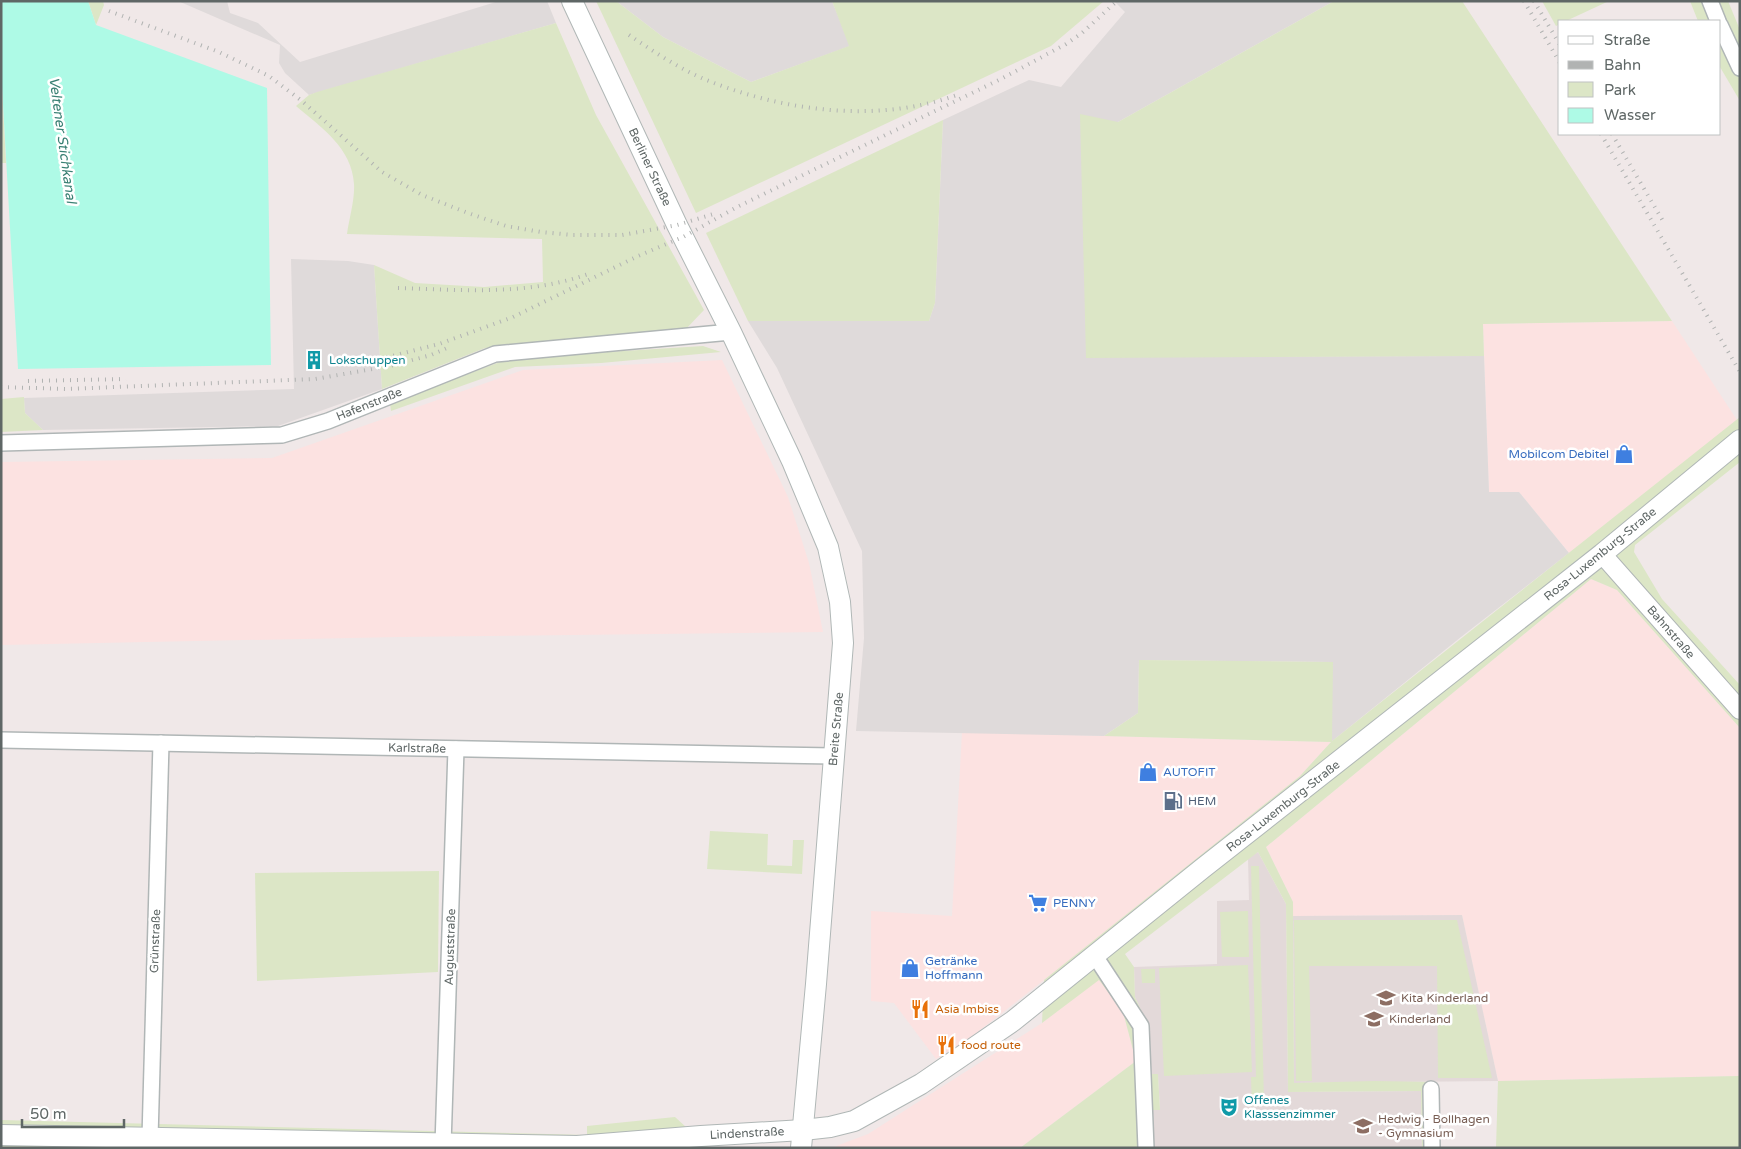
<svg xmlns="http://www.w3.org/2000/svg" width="1741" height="1149" font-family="'Varela Round',sans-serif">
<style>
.commercial{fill:#fce2e1}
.industrial{fill:#dfdada}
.education{fill:#e3d9d9}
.green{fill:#dce6c6}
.water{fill:#aefae6}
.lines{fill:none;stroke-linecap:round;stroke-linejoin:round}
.minor-casing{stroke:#b0b6b6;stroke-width:18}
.tertiary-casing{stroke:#b0b6b6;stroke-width:20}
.secondary-casing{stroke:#b0b7b6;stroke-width:22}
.minor{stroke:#fff;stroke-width:15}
.tertiary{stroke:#fff;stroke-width:18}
.secondary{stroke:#fff;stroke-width:20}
.rail{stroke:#b1b3b2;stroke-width:4;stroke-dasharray:1 6;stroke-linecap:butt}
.labels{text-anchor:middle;stroke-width:5;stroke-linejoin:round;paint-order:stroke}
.street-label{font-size:12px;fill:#5f6766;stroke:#fff}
.culture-label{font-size:12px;fill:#0d838f;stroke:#fff;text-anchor:start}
.shop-label{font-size:12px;fill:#366cbe;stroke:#fff;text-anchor:start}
.service-label{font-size:12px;fill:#4e5e75;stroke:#fff;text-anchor:start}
.education-label{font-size:12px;fill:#785e54;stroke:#fff;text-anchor:start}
.food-label{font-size:12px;fill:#c56008;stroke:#fff;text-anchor:start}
.water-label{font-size:14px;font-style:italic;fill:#3a8174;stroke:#fff}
</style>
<rect width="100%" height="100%" fill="#f0e8e8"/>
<g class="commercial">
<polygon points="1672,321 1737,420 1569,553 1519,492 1489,492 1483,324"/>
<polygon points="722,360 788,497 809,563 823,632 399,637 1,645 1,462 272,458 523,370"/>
<polygon points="1591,579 1617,590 1740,728 1740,1075 1738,1076 1498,1081 1462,915 1293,916 1293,902 1266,847"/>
<polygon points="962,732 1331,742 1300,776 1044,980 970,1038 936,1059 894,1003 871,1001 871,911 952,916"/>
<polygon points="1099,979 1123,1012 1136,1061 1020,1148 831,1148 868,1134 1042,1023"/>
</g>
<g class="industrial">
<polygon points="178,1 227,1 230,13 258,23 300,62 499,1 547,1 556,23 309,95 285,73 279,63 280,45"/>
<polygon points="616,1 832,1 850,46 751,82 663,37"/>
<polygon points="1114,1 1334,1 1118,122 1086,357 1484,356 1489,492 1519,492 1569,553 1461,637 1331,742 1332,662 1139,660 1138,713 1104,736 856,731 864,638 862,551 777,368 748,321 929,321 935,303 943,120 1029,80 1061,87 1125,12"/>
<polygon points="291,259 348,261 374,265 382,389 278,426 43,430 25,413 24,398 294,389"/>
</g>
<g class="education">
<polygon points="1258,852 1286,904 1288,1092 1421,1091 1422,1148 1153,1148 1153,1110 1160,1109 1158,1075 1151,1074 1146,1021 1135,997 1134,967 1217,964 1217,901 1249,900 1248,858"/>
<polygon points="1462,915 1498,1081 1294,1083 1293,916"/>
</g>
<g class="green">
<polygon points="88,1 103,1 104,5 96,25"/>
<polygon points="596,1 616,1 663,37 751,82 849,46 832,1 1104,1 1051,46 696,213"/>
<polygon points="1334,1 1462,1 1672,321 1483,324 1484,356 1086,358 1080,114 1118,122"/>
<polygon points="1542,1 1609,1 1566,21 1560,21 1560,24 1556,26"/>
<polygon points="1690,1 1728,1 1740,30 1740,101 1720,67 1720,21 1698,21"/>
<path d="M 556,23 L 596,115 L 704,310 L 685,330 L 485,348 L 382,389 L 374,265 L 415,283 L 484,287 L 543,282 L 542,239 L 347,234 C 349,219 355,199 354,184 C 352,148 321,127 296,106 L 309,95 L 317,92 Z"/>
<polygon points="1,69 6,163 1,163"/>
<polygon points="943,120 935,303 929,321 748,321 706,233"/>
<polygon points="703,346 721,352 601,363 515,367 391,411 390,403 511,358"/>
<polygon points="24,397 25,413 43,430 1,432 1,399"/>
<polygon points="1740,417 1740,462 1635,545 1634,552 1662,599 1740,685 1740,728 1617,590 1591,579 1266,847 1293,902 1294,1083 1374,1081 1436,1082 1437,1148 1422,1148 1421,1091 1288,1092 1286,904 1258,852 1125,954 1134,967 1135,997 1146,1021 1151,1074 1158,1074 1160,1110 1153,1110 1153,1148 1020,1148 1136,1061 1123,1012 1099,980 1042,1023 1044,980 1300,776 1331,742 1104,736 1138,713 1139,660 1333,662 1332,741"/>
<polygon points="710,831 768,834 767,865 792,866 793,840 804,840 802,874 707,869"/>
<polygon points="1251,866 1259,866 1264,1106 1252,1106 1251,1077 1256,1077"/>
<polygon points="439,871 438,972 257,981 255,873"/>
<polygon points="1248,911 1249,957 1222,957 1220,912"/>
<polygon points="1294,920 1457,920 1492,1078 1438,1078 1437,966 1309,966 1312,1081 1296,1081"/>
<polygon points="1248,965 1252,1072 1164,1076 1159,968"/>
<polygon points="1141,969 1155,969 1155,983 1142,983"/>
<polygon points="1740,1075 1740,1148 1496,1148 1498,1081 1738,1076"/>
<polygon points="675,1117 709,1148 1,1148 1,1120 587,1135 587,1126"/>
</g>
<polygon class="water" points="1,1 88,1 96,25 267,88 271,365 18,369 1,69"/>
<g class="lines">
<g class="minor-casing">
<g id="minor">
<polyline points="1710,1 1718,21"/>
<polyline points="1720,25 1740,68"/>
<polyline points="1,443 282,435 328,421 495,354 731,332"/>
<polyline points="1,740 833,756"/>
<polyline points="1095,956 1141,1026 1146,1148"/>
<polyline points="1431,1089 1432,1148"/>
<polyline points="150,1138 161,743"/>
<polyline points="443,1145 456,749"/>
</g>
</g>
<g class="tertiary-casing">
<polyline id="tertiary" points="1602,554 1740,710"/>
</g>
<g class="secondary-casing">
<g id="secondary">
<polyline points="572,1 677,225 731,332 792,461 828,547 840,602 843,643 816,984 801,1148"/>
<polyline points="1,1135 577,1146 701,1136 803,1130 830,1127 854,1121 921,1084 1013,1021 1203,868 1602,554 1740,440"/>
</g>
</g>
<use href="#minor" class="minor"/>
<use href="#tertiary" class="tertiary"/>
<use href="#secondary" class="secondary"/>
<g class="rail">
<polyline points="1524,1 1560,63"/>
<polyline points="1534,1 1560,45"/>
<polyline points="109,11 219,52 269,76 302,101 382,172 422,195 468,213 506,226 541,232 573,235 622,235 677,225 717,213"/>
<path d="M 629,35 C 653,51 678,68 704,79 C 782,111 876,124 957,95"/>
<polyline points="1601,134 1740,372"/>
<polyline points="1612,134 1663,221"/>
<path d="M 398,288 C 463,290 529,296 591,273"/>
<polyline points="331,363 363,362 392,356 439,344 513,317 638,256 683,237 737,207 1001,79 1066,44 1082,33 1117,1"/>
<polyline points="28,381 126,379"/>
<polyline points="1,387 66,389 315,379 390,366 431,355 447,348"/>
</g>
</g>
<defs>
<g id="building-bare" transform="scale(1.5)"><path d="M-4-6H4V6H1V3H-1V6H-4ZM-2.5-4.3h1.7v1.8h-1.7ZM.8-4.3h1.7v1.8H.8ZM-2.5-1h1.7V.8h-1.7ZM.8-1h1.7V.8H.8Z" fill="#0f9aa8" stroke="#fff" stroke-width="2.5" paint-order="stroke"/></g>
<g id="shop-bare" transform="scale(1.5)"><path d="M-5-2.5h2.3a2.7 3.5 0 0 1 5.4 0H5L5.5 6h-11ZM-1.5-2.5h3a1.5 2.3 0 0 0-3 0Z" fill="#3f7fe0" stroke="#fff" stroke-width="2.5" paint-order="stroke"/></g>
<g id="fuel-bare" transform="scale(1.5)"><path d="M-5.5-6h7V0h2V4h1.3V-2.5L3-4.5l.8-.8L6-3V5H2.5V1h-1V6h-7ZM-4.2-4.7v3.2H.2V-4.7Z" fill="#5c6f8a" stroke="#fff" stroke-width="2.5" paint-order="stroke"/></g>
<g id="supermarket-bare" transform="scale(1.5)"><path d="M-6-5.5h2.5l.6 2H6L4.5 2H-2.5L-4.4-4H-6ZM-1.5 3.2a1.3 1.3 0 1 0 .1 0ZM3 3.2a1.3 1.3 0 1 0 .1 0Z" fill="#3f7fe0" stroke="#fff" stroke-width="2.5" paint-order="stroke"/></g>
<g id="school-bare" transform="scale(1.5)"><path d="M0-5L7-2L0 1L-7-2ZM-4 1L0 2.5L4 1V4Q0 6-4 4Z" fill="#8d6e63" stroke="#fff" stroke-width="2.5" paint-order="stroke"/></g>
<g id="restaurant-bare" transform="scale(1.5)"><path d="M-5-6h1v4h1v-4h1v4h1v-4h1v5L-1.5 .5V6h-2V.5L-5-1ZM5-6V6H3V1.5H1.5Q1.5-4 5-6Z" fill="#e8710a" stroke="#fff" stroke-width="2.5" paint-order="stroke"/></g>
<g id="theatre-bare" transform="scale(1.5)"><path d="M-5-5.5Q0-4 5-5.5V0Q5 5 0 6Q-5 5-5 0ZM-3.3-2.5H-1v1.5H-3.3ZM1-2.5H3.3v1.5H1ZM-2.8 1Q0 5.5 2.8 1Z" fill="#0f9aa8" stroke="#fff" stroke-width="2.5" paint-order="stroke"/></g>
</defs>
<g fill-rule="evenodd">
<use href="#building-bare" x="314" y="360"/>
<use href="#shop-bare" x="1624" y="454"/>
<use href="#shop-bare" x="1148" y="772"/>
<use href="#fuel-bare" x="1173" y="801"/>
<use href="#supermarket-bare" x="1038" y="903"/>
<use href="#shop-bare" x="910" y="968"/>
<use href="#school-bare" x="1386" y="998"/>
<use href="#restaurant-bare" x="920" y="1009"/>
<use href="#school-bare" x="1374" y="1019"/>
<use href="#restaurant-bare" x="946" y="1045"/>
<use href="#theatre-bare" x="1229" y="1107"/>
<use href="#school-bare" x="1363" y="1126"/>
</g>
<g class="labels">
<g class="street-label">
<text transform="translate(650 167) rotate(65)" y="4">Berliner Straße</text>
<text transform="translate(369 404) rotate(-22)" y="4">Hafenstraße</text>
<text transform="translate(1600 554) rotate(-39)" y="4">Rosa-Luxemburg-Straße</text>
<text transform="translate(1671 632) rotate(49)" y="4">Bahnstraße</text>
<text transform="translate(836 729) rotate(-85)" y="4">Breite Straße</text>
<text transform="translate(417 748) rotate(1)" y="4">Karlstraße</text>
<text transform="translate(1283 806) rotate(-38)" y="4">Rosa-Luxemburg-Straße</text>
<text transform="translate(155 941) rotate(-88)" y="4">Grünstraße</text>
<text transform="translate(450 947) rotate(-88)" y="4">Auguststraße</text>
<text transform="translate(747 1133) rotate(-3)" y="4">Lindenstraße</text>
</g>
<g class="culture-label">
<text x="329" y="364">Lokschuppen</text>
<text x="1244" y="1104">Offenes<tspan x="1244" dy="14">Klasssenzimmer</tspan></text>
</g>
<g class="shop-label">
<text x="1609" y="458" text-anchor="end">Mobilcom Debitel</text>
<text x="1163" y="776">AUTOFIT</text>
<text x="1053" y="907">PENNY</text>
<text x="925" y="965">Getränke<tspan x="925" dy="14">Hoffmann</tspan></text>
</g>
<g class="service-label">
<text x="1188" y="805">HEM</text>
</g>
<g class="education-label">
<text x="1401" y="1002">Kita Kinderland</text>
<text x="1389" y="1023">Kinderland</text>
<text x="1378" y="1123">Hedwig - Bollhagen<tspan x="1378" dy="14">- Gymnasium</tspan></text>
</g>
<g class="food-label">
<text x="935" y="1013">Asia Imbiss</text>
<text x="961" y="1049">food route</text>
</g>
<g class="water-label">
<text transform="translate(63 140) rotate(82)" y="5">Veltener Stichkanal</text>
</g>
</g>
<rect width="1741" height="1149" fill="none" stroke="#5f6766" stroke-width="5"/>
<rect x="1558" y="20" width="162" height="115" fill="#ffffff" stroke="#bfc2c2"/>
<rect x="1568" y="36" width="25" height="8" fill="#ffffff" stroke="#bfc2c2"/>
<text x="1604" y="45" font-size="15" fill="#5f6766">Straße</text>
<rect x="1568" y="61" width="25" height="8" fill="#b1b3b2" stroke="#bfc2c2"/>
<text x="1604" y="70" font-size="15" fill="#5f6766">Bahn</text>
<rect x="1568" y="82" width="25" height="15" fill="#dce6c6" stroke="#bfc2c2"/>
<text x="1604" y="95" font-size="15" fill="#5f6766">Park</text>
<rect x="1568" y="108" width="25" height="15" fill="#aefae6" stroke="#bfc2c2"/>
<text x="1604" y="120" font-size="15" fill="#5f6766">Wasser</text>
<path d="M22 1119v8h102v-8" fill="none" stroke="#5f6766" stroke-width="2.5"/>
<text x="30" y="1119" font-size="15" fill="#5f6766" stroke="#ffffff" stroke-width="4" paint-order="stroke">50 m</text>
</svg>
